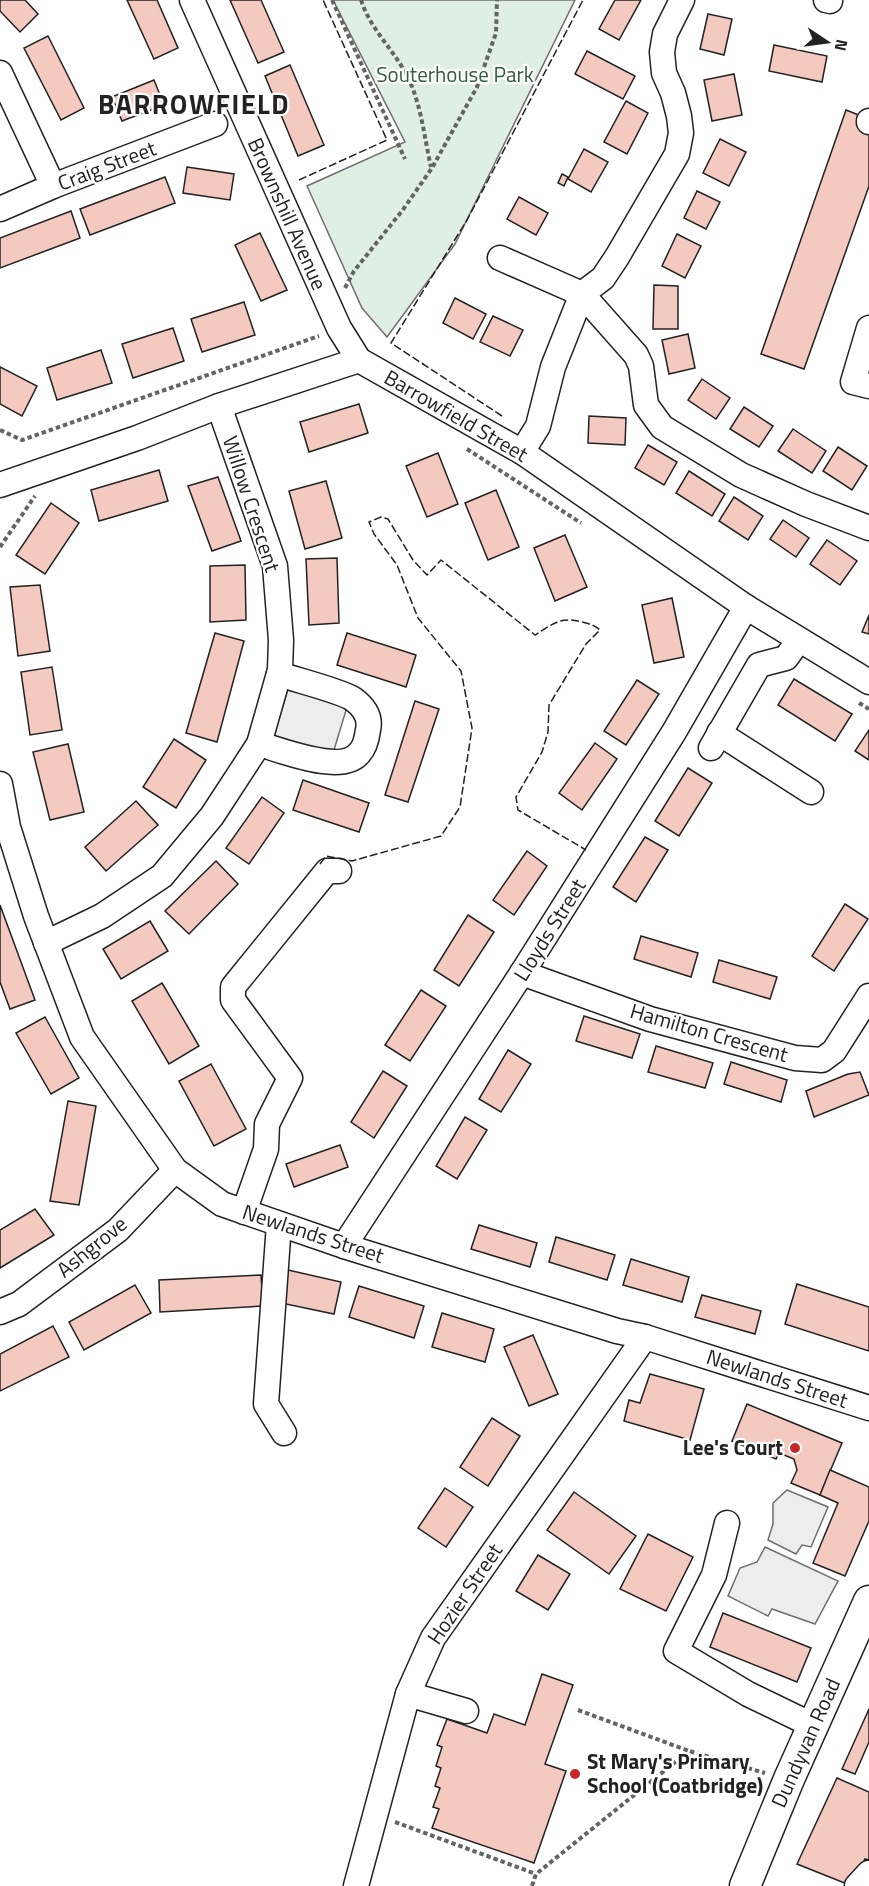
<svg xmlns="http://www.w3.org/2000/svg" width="869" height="1886" font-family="'Titillium Web',sans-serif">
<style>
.green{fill:#e0efe3;stroke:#6f6f6f;stroke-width:1.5}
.parking{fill:#ededed;stroke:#6f6f6f;stroke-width:1.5}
.building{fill:#f3c9c0;stroke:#222;stroke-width:1.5}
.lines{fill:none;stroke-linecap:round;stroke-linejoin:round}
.minor-casing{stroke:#222;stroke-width:27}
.major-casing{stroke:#222;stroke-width:33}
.path{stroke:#646464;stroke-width:4;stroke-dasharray:4.5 3;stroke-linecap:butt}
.minor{stroke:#fff;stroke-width:24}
.major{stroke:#fff;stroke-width:30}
.fence{stroke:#222;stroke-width:1.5;stroke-dasharray:8 3;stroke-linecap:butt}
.poi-dot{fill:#c62828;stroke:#fff;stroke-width:2}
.labels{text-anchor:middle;stroke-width:4.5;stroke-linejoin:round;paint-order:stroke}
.park-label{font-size:21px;fill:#2f5e38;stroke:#fff}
.street-label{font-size:21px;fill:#222;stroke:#fff}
.poi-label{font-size:21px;font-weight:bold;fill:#222;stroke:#fff;text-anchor:end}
.district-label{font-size:27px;font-weight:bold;letter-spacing:1.5px;fill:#222;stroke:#fff}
</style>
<rect width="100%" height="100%" fill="#fff"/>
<polygon class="green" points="333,0 575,0 455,244 387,337 362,308 307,186 405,142"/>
<g class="parking">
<polygon points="289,686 347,707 334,750 322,750 273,737"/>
<polygon points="787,1490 828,1507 811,1547 802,1545 796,1554 768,1540 773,1524 773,1503"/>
<polygon points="765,1547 838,1581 815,1624 772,1609 768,1616 728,1596 740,1568 757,1562"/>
</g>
<g class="building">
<polygon points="0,0 25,0 38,14 20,32 0,11"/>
<polygon points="127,0 157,0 178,48 154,59"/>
<polygon points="230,0 261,0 284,52 258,63"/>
<polygon points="615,0 641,0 619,40 599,29"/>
<polygon points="708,14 732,19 724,55 700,49"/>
<polygon points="48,36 84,108 61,120 24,48"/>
<polygon points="774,45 827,56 822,82 769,71"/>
<polygon points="587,51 635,76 623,99 575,74"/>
<polygon points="290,65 324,145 298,156 265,76"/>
<polygon points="734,74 742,115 712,121 704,80"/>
<polygon points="154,80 164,105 122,121 112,97"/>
<polygon points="626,101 648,113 627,154 604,142"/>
<polygon points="846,110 869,119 869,186 804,369 761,354"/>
<polygon points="720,139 746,152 729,186 703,173"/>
<polygon points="584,149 608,162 591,192 568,179"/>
<polygon points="187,167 234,174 230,200 183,193"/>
<polygon points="562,174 568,177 564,186 558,183"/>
<polygon points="165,177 175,203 90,235 80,209"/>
<polygon points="697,191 720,202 706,229 684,218"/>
<polygon points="519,197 548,213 536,235 507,219"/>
<polygon points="71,211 80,238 0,268 0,238"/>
<polygon points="260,233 287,290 261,301 235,245"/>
<polygon points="677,234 701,246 685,278 662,266"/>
<polygon points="654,285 678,286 678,329 653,329"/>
<polygon points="455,298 486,314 473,339 443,323"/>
<polygon points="244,302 255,335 202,352 191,319"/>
<polygon points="493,316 523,330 510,356 480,342"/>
<polygon points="173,328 184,361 133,378 122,344"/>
<polygon points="688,334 695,368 669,374 662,340"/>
<polygon points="101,350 112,383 57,400 47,368"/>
<polygon points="0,367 37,386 22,416 0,404"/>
<polygon points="702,379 730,398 716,419 688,400"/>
<polygon points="359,404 368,433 309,452 300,422"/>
<polygon points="744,407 773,426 759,447 730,429"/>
<polygon points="589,416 626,418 625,445 588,443"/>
<polygon points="793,429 826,451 812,473 778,451"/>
<polygon points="648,445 677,462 664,485 635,468"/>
<polygon points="838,447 867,466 852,490 823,471"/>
<polygon points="438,453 458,504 427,517 406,466"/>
<polygon points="159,470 168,501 99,521 91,490"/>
<polygon points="689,471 725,494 712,516 676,493"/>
<polygon points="218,477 241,541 212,551 188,486"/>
<polygon points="326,481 342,538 305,549 289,491"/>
<polygon points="496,490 519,547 488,560 465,503"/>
<polygon points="734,497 763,516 748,540 719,521"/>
<polygon points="51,503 79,523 45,574 16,555"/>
<polygon points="783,520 809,538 796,557 770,539"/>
<polygon points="565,535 587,587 555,601 534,548"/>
<polygon points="827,540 857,561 840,585 810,564"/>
<polygon points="337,558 339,623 309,625 306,559"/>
<polygon points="245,565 246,620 210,622 210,566"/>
<polygon points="40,585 50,651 18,656 10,587"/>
<polygon points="672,598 684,657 654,663 642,605"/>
<polygon points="869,615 869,634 862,632"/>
<polygon points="215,633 244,641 217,742 186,733"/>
<polygon points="347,633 416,655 406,687 337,665"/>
<polygon points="52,667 62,730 30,735 21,672"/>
<polygon points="794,679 852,714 835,741 778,705"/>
<polygon points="637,680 659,694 626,745 604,731"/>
<polygon points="415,701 439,709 408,802 385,795"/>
<polygon points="869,730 869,760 855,751"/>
<polygon points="174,739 206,760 176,808 143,787"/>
<polygon points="595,743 617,759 582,810 559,793"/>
<polygon points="68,744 84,812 50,820 33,752"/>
<polygon points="688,768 712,783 679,836 655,821"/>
<polygon points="303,780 369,803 359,832 293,810"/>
<polygon points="262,797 284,813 249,864 226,848"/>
<polygon points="136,801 158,825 106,871 85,847"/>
<polygon points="645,837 668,850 636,902 613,887"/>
<polygon points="527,851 547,866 514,915 493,900"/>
<polygon points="216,861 238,884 189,934 165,911"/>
<polygon points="845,904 868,919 834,971 812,956"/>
<polygon points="0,905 35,1000 10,1009 0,982"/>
<polygon points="468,915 494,932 459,986 434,970"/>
<polygon points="150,921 168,951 121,979 103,949"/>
<polygon points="641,936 698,953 691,977 634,959"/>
<polygon points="719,960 777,977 770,999 713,982"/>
<polygon points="162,983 199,1046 169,1064 132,1001"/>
<polygon points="421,990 446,1006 410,1061 385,1045"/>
<polygon points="584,1016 640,1034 632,1058 576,1041"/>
<polygon points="45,1017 79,1078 51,1094 16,1033"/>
<polygon points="656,1046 713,1063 705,1088 648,1072"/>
<polygon points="508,1050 531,1064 501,1112 479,1099"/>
<polygon points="731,1062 787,1080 781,1102 724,1084"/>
<polygon points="211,1064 246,1129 214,1146 179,1081"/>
<polygon points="383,1071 407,1086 374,1138 351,1122"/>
<polygon points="860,1072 869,1095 814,1117 806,1091 848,1074"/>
<polygon points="68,1101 96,1106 79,1205 50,1201"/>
<polygon points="465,1117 487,1130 457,1179 436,1166"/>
<polygon points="340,1145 348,1167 294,1187 286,1164"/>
<polygon points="35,1209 54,1235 0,1268 0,1230"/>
<polygon points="479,1225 537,1243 530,1267 471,1249"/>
<polygon points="556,1237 615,1255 607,1280 549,1262"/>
<polygon points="631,1259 689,1277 682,1302 623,1285"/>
<polygon points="288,1270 341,1282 334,1314 281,1303"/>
<polygon points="261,1275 263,1306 160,1312 159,1280"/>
<polygon points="797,1284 869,1307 869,1351 785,1324"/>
<polygon points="135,1285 151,1313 84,1350 69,1322"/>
<polygon points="359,1286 424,1306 414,1338 349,1317"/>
<polygon points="702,1295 761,1311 755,1334 695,1317"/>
<polygon points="442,1313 494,1329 485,1362 432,1347"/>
<polygon points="53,1326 69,1357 0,1391 0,1354"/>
<polygon points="533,1335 558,1394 529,1406 504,1347"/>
<polygon points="650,1374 704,1389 690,1440 624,1421 629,1400 640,1403"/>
<polygon points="747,1404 842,1443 820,1495 791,1483 797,1470 794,1459 779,1453 776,1459 732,1441"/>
<polygon points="492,1418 520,1436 488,1486 460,1467"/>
<polygon points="830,1470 869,1487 869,1521 845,1576 813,1563 838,1503 820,1495"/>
<polygon points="445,1488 473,1507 446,1547 418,1528"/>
<polygon points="574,1492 636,1536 609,1574 547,1530"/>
<polygon points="648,1534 693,1557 666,1611 620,1589"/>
<polygon points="538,1555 570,1574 548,1610 516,1591"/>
<polygon points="723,1613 811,1648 797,1682 710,1647"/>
<polygon points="542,1674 573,1685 545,1764 566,1771 534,1863 432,1828 439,1809 433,1807 440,1788 435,1786 441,1768 436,1766 442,1747 437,1745 447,1719 487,1733 494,1714 525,1725"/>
<polygon points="869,1709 869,1742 855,1774 842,1769"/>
<polygon points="837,1778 869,1792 869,1860 865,1859 852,1886 797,1864"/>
</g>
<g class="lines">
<g class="minor-casing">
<g id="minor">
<polyline points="192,0 339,328 359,360"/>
<polyline points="826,0 830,1"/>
<polyline points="0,73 53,186"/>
<polyline points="869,122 869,121"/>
<polyline points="0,209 53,186 215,124"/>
<polyline points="500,258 582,294 636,355 641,366 646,405 662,427 741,475 806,504 869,528"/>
<polyline points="869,328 853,382 869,386"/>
<polyline points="522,452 538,426 553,367 582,294 603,278 617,257 677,154 681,133 679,116 673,93 664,73 662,52 665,34 682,0"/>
<polyline points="0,485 137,438 219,406 359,360 522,452 746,607 869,682"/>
<polyline points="719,733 811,792"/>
<path d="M 259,744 C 281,750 344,776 360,752 C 365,747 367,737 368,730 C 371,717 364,707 353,699 C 341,691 296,680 279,674"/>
<polyline points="711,748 759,665 786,658 799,640"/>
<polyline points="0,784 8,827 36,916 82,1037 175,1170 222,1204 344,1246 617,1331 645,1337 869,1408"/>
<polyline points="46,943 102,916 162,876 212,816 259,744 280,670 281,640 275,566 219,406"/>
<polyline points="522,973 650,1019 795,1058 822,1060 834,1051 869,996"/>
<polyline points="244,1212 266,1149 267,1124 290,1078 233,1000 233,987 327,871 339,871"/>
<polyline points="279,1224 266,1404 284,1433"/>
<polyline points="344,1246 522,973 674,732 746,607"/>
<polyline points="0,1312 19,1304 118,1230 175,1170"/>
<polyline points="727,1523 714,1575 676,1651 748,1694 814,1726"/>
<polyline points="408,1694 466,1711"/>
<polyline points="356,1886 408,1694 433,1638 645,1337"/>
<polyline points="857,1886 869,1873"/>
</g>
</g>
<g class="major-casing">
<polyline id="major" points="745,1886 789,1779 869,1601"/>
</g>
<g class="path">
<polyline points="332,0 405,159"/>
<path d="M 361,0 C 370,28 391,47 405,72 C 421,100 424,137 431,167"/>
<polyline points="345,288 354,271 402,211 432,168 477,87 496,33 497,0"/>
<polyline points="0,430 22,440 319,336"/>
<polyline points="467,449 581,523"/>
<polyline points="0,547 35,496"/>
<polyline points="859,703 869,709"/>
<polyline points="578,1710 689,1751"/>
<polyline points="395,1822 536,1874"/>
<polyline points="532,1886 536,1874 689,1751 765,1773"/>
</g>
<use href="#minor" class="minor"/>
<use href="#major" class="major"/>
<g class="fence">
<polyline points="299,180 387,140 323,0"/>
<polyline points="502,416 391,343 467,220 583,0"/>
<path d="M 320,864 L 326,856 L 352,861 L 441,836 L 460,807 L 472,728 L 461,671 L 418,618 L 397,565 L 374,534 L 369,522 L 381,517 L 388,519 L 413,560 L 427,575 L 441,560 L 535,635 C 553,624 560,616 582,622 C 589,624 595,625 600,630 L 586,644 L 549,705 L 548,732 L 542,752 L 516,797 L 518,810 L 586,850"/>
</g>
</g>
<g class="poi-dot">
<circle cx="795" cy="1448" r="6"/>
<circle cx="575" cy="1774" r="6"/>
</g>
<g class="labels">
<g class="park-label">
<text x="455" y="82">Souterhouse Park</text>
</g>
<g class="street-label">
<text transform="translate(107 166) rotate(-21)" y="7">Craig Street</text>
<text transform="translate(287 214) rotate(66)" y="7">Brownshill Avenue</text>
<text transform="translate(456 416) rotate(30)" y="7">Barrowfield Street</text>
<text transform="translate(251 504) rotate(72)" y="7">Willow Crescent</text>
<text transform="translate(550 930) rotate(-58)" y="7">Lloyds Street</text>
<text transform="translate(709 1033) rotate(16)" y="7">Hamilton Crescent</text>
<text transform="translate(313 1234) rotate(18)" y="7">Newlands Street</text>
<text transform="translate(92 1247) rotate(-39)" y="7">Ashgrove</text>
<text transform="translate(777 1379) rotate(18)" y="7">Newlands Street</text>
<text transform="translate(465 1594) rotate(-56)" y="7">Hozier Street</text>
<text transform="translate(806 1743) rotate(-66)" y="7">Dundyvan Road</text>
</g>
<g class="poi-label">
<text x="783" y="1455">Lee's Court</text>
<text x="587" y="1769" text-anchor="start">St Mary's Primary<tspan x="587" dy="24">School (Coatbridge)</tspan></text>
</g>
<g class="district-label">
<text x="194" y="114">BARROWFIELD</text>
</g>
</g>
<g transform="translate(827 42) rotate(103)" stroke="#ffffff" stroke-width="4.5" paint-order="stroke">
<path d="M0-4.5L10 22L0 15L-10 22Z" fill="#222222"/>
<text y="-9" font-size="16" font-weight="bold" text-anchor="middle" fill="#222222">N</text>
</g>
</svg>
